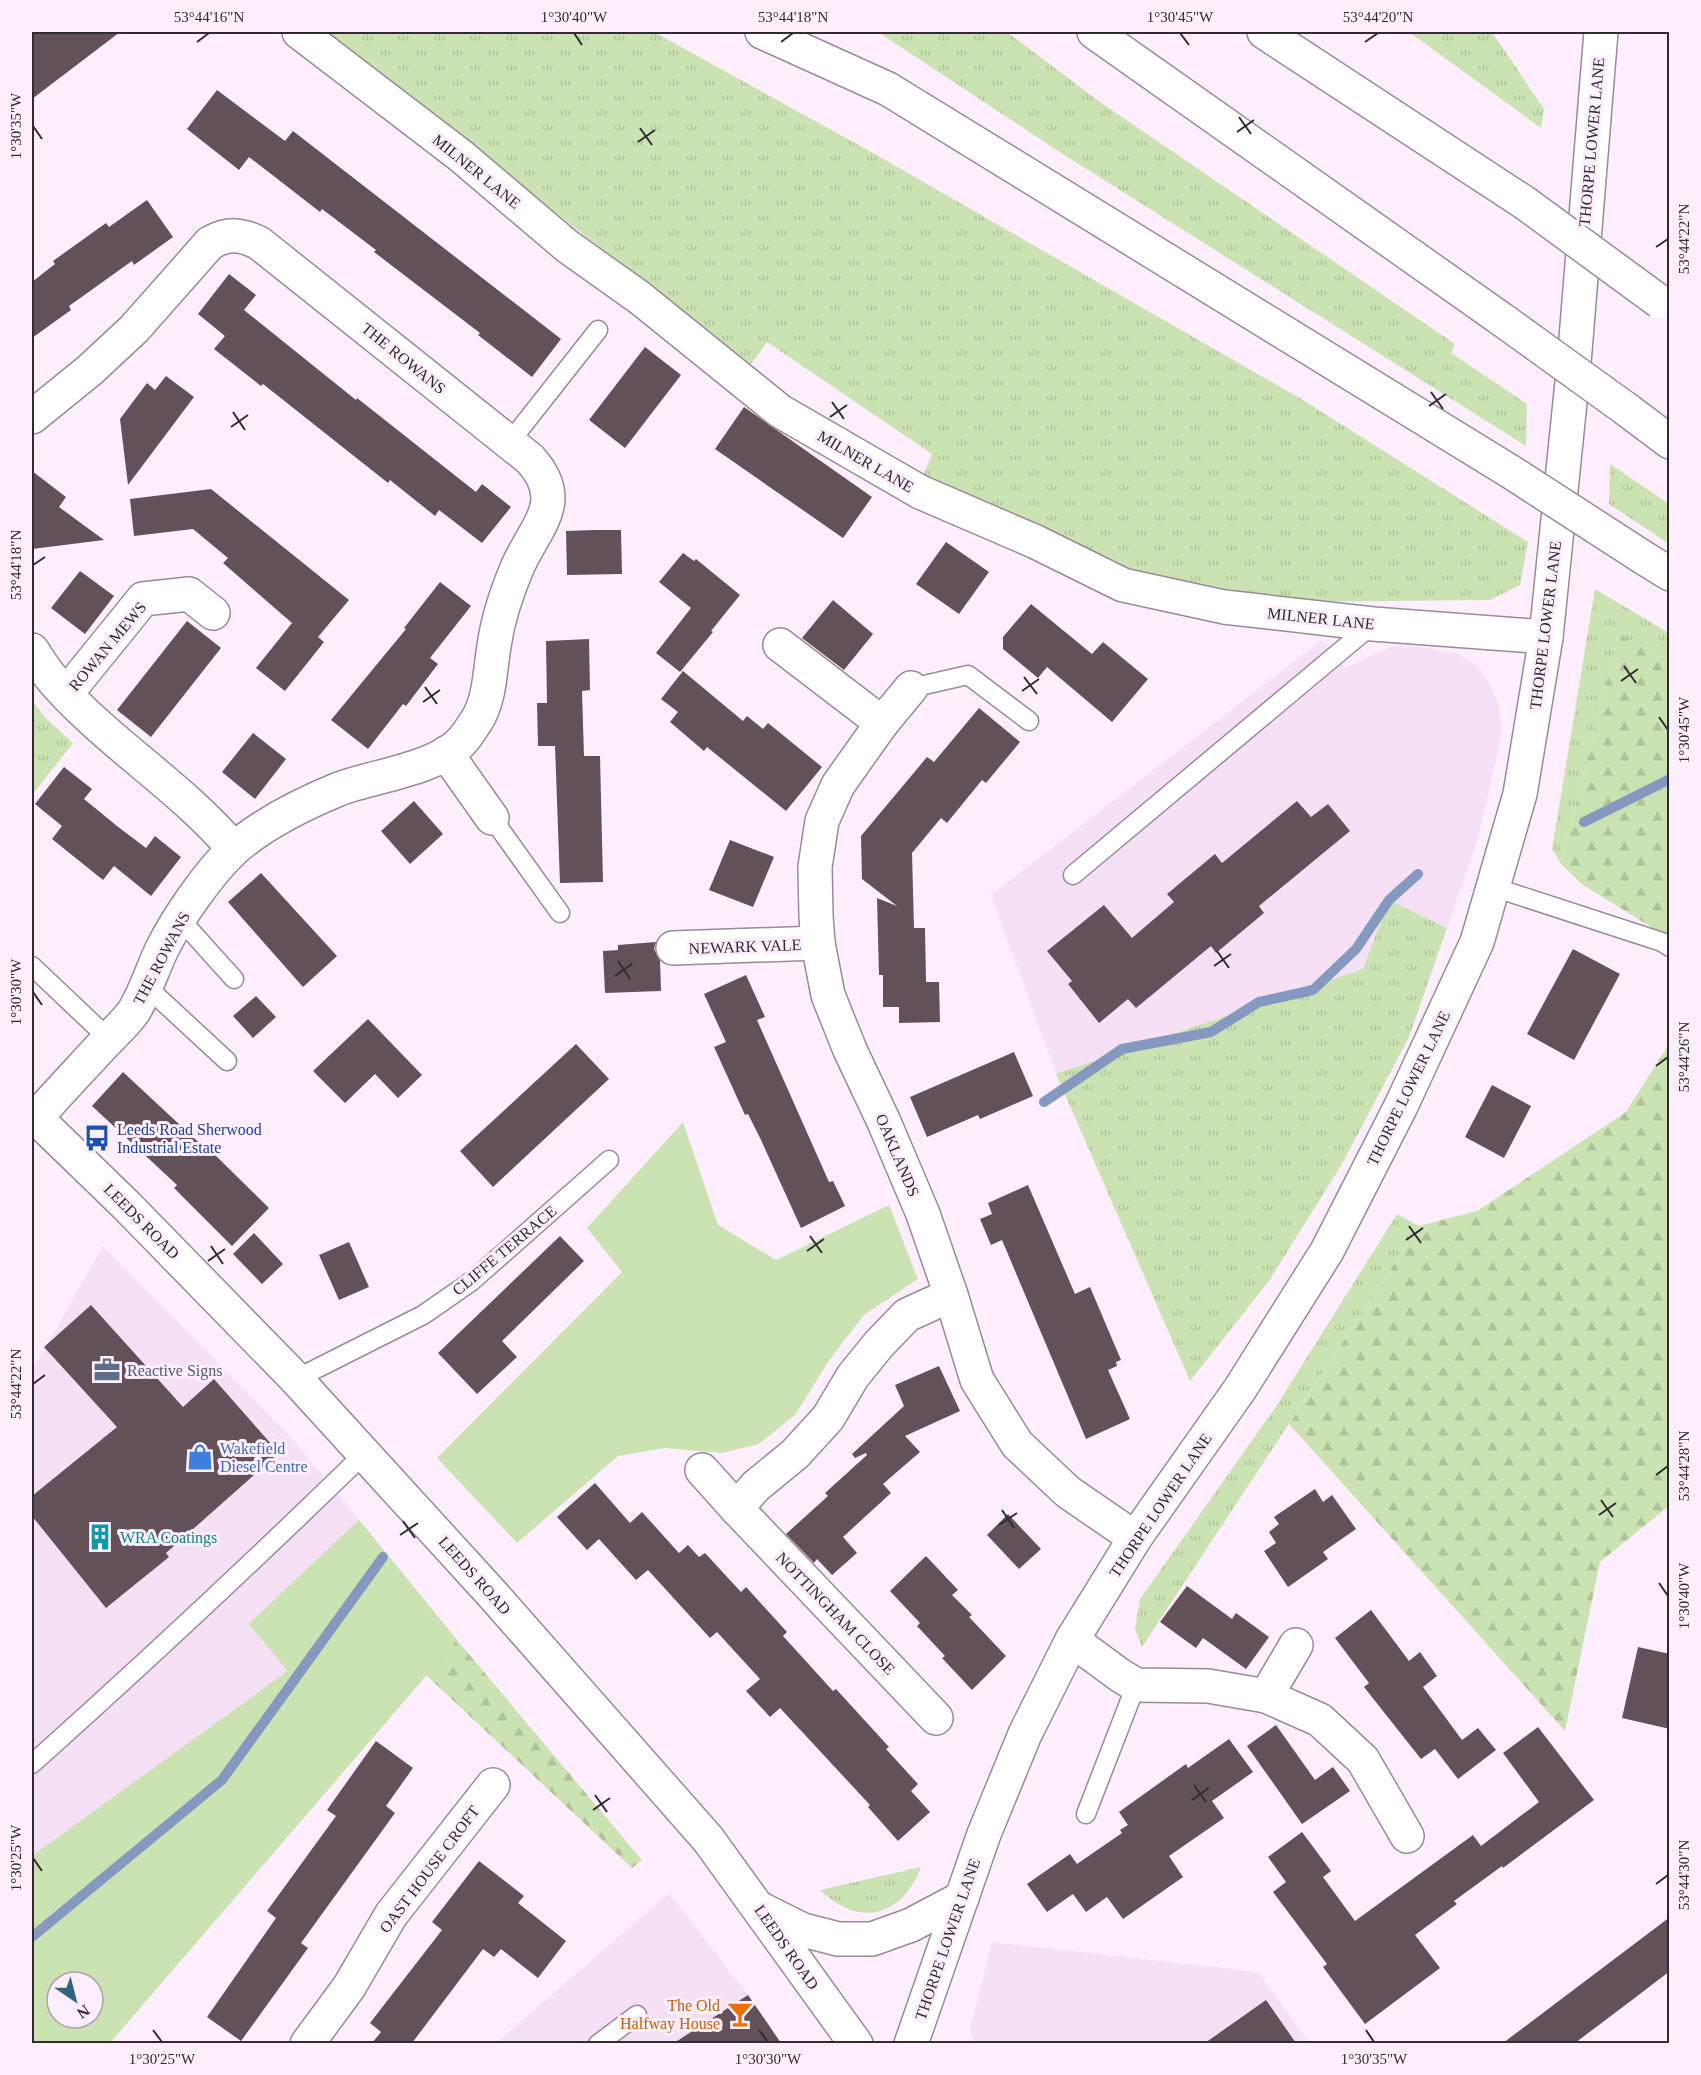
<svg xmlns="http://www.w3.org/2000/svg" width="1701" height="2075" font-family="Georgia,serif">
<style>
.built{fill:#f6e0f6}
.grass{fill:url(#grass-tufts)}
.forest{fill:url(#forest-firs)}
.park{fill:#cbe3b3;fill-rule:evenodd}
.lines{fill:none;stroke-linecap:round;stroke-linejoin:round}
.stream{stroke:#8599c0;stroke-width:10}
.building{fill:#63515a}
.lane-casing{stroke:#998a99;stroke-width:21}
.street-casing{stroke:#998a99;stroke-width:36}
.primary-casing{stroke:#998a99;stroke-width:36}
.highway-casing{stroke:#998a99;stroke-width:36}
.lane{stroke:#fff;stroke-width:18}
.street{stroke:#fff;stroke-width:33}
.primary{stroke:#fff;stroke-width:33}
.highway{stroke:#fff;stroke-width:33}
.highway-bridge-casing{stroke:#998a99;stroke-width:36;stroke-linecap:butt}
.highway-bridge{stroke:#fff;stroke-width:33}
.ticks{fill:none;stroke:#312b31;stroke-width:2}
.labels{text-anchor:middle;stroke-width:6;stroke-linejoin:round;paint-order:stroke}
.street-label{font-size:16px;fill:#312b31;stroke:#feeefe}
.transit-label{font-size:16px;fill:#164399;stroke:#feeefe;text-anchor:start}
.service-label{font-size:16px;fill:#4e5e75;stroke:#feeefe;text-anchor:start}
.shop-label{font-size:16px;fill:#366cbe;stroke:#feeefe;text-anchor:start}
.culture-label{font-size:16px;fill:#0d838f;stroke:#feeefe;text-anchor:start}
.food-label{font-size:16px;fill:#c56008;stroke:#feeefe;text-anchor:end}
.neatline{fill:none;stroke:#312b31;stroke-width:2}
.ticks-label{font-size:15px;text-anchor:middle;fill:#312b31}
</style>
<defs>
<pattern id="grass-tufts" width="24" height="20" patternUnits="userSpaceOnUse" patternTransform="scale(1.5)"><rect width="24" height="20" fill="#cbe3b3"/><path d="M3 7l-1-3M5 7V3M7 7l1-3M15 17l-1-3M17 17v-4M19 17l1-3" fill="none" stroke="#afc39a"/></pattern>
<pattern id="forest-firs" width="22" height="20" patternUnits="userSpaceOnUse" patternTransform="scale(1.5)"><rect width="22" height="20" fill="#cbe3b3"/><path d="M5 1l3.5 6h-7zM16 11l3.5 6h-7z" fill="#afc39a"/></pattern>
</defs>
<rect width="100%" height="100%" fill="#feeefe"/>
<g class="built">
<polygon points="1322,640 1346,668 1378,652 1398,645 1428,648 1458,654 1477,666 1490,684 1499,705 1502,733 1478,838 1447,928 1389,900 1363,969 1056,1074 991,895"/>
<polygon points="103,1246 291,1437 359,1520 249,1624 288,1671 32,1856 32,1370"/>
<polygon points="669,1893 748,1995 781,2043 495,2044"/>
<polygon points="992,1942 1258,1972 1310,2043 974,2044 970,2029"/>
</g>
<g class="grass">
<polygon points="327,32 654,32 873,153 1303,400 1528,542 1520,585 1490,600 1287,602 1180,585 1104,566 1058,534 1003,513 923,476 932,454 767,342 750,366"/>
<polygon points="878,32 1007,32 1100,102 1455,344 1451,353 1527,404 1526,446 1058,151"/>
<polygon points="1409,32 1492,32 1544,109 1541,128"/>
<polygon points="1610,464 1669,504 1669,544 1609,504"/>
<polygon points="1595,589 1669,633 1669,661 1619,634 1561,864 1552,849"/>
<polygon points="32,700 46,718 73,743 32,795"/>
<polygon points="1389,900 1447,928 1409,1037 1342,1164 1269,1281 1190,1381 1056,1074 1363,969"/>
<polygon points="1397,1214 1419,1226 1142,1647 1135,1629 1140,1599 1277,1405"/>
<path d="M 921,1867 C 902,1917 859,1928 820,1890 Z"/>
</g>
<g class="forest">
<polygon points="1619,633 1669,661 1669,938 1583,885 1561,864"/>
<polygon points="1669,1044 1669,1506 1600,1562 1565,1731 1289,1424 1419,1226 1477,1211 1626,1112"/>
<polygon points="359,1520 457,1640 642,1860 632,1868 426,1675 32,1856 288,1671 249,1624"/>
</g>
<g class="park">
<polygon points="683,1122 718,1225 776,1260 889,1205 918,1279 864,1315 830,1359 795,1415 759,1444 722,1453 665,1448 618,1456 517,1543 437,1458 622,1272 587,1228"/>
<path d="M 359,1520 L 457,1640 L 110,2043 L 32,2043 L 32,1856 L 288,1671 L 249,1624 ZM 57,1982 L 93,1982 L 93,2018 L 57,2018 Z"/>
</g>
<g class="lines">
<g class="stream">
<polyline points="1584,822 1670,779"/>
<polyline points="1044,1102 1122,1049 1211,1032 1259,1002 1313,990 1356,949 1389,900 1418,874"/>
<polyline points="32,1937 222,1780 383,1557"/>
</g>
</g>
<g class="building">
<polygon points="32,32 120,32 32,99"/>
<polygon points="217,90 285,141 293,131 561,339 532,377 478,335 480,333 374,252 376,250 322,209 320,212 249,157 239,170 187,129"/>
<polygon points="147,200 173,237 134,265 132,261 69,306 71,310 32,338 32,282 55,264 53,261 106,223 109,227"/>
<polygon points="229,274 256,295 244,310 356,400 357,398 476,492 482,484 511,507 482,543 439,510 435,516 390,480 388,483 263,384 261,386 214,349 225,336 198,314"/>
<polygon points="645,347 681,375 625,448 589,420"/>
<polygon points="166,376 194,397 128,485 120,419 147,383 155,390"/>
<polygon points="744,407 872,497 843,538 715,449"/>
<polygon points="32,471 66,497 59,507 104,540 32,549"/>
<polygon points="211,489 349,600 318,637 324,642 285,691 256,668 292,623 223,563 228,558 193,529 134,536 130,499"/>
<polygon points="594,530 621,530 622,574 567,575 566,531"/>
<polygon points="946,542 989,572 959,614 916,584"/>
<polygon points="683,553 694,561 696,559 740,595 711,631 713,632 680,672 656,653 691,608 659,582"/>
<polygon points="80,571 114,596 85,634 51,608"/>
<polygon points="440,582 471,606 430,658 438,664 406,706 403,704 368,749 331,720 406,629 404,628"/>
<polygon points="833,600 873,634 844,670 802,638"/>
<polygon points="1031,604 1092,654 1103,642 1148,679 1112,722 1047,667 1038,678 1003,649 1003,637"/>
<polygon points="187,621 221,648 151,737 117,710"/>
<polygon points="589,639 590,690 582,691 584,756 600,756 603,882 560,883 555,746 538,746 537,703 547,703 546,641"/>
<polygon points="683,671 743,721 747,716 763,729 768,723 822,767 786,811 707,747 704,751 670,722 678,712 661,699"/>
<polygon points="979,708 1020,742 986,783 982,780 947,823 941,818 912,853 914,928 925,928 926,982 939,982 940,1022 899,1023 899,1007 883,1007 883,975 879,975 877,898 897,906 862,879 861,836 927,757 934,762"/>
<polygon points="253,733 286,759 255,799 222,772"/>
<polygon points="64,767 92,789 84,799 117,826 146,848 155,836 181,857 151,896 114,866 103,880 52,839 62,826 35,804"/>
<polygon points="414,801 443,834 410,864 381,831"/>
<polygon points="1297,801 1311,817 1328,804 1350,831 1259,906 1264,913 1216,953 1211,946 1136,1008 1128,999 1099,1023 1068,984 1072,981 1047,951 1104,905 1132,938 1174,902 1167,894 1215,854 1222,863"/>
<polygon points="730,840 774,857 753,907 709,890"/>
<polygon points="261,873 337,956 303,987 228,902"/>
<polygon points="656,942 654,949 660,960 661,991 605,993 603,951 618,950 618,945"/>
<polygon points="1573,949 1620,974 1574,1060 1527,1034"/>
<polygon points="746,975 765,1017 757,1020 829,1182 833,1181 845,1206 801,1228 761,1140 748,1114 745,1115 714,1047 726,1042 704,994"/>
<polygon points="256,996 276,1017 253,1038 233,1016"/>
<polygon points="368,1019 422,1075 398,1098 375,1074 345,1103 313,1071"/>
<polygon points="576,1044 609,1079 493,1187 460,1151"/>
<polygon points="1014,1052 1033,1096 980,1119 978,1115 927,1137 910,1097"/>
<polygon points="123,1072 209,1152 210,1150 269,1208 232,1246 174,1188 177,1185 92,1106"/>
<polygon points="1492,1085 1531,1106 1504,1158 1465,1137"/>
<polygon points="1028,1185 1075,1294 1090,1287 1121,1360 1116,1362 1117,1366 1108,1370 1130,1419 1086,1439 1002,1240 991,1245 980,1219 992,1214 988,1203"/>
<polygon points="254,1233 283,1264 262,1284 233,1254"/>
<polygon points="560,1236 584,1261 502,1341 517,1357 477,1394 438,1353"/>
<polygon points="349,1242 369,1287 339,1300 319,1255"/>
<polygon points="91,1305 183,1407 214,1379 279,1453 166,1553 169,1557 106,1608 32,1516 32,1496 117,1427 44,1347"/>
<polygon points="939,1366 960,1411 905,1436 920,1452 883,1484 891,1493 843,1537 857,1553 832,1575 817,1559 814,1563 786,1534 828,1496 825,1493 867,1455 866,1453 855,1458 852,1454 904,1406 895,1385"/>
<polygon points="595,1483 630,1523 642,1512 679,1553 688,1545 699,1557 705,1553 741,1592 746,1587 787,1632 783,1636 833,1691 836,1689 889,1747 886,1749 918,1784 911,1791 930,1812 898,1841 868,1807 870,1805 780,1708 770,1717 746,1691 760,1679 717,1632 710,1638 648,1570 636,1580 599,1539 587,1550 557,1517"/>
<polygon points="1315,1489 1323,1502 1332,1495 1356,1529 1323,1552 1328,1559 1288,1587 1264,1551 1276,1543 1269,1532 1279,1524 1274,1517"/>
<polygon points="1008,1514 1041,1549 1019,1569 987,1535"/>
<polygon points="926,1556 958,1590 952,1595 972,1615 969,1617 1006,1656 972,1690 942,1658 945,1656 917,1626 920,1623 890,1591"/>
<polygon points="1187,1586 1232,1619 1236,1613 1269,1637 1246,1669 1203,1638 1196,1648 1160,1622"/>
<polygon points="1371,1610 1409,1661 1420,1652 1437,1676 1423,1687 1462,1740 1478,1728 1496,1750 1458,1779 1435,1749 1421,1759 1364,1687 1369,1683 1335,1638"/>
<polygon points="1638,1647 1670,1654 1670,1729 1622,1718"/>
<polygon points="1276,1725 1315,1780 1333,1767 1350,1791 1302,1824 1247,1746"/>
<polygon points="1538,1727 1594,1800 1503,1868 1502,1866 1454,1901 1457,1904 1415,1935 1440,1968 1365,2024 1323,1967 1327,1964 1273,1892 1286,1882 1268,1857 1302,1832 1331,1871 1323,1877 1355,1921 1473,1835 1481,1846 1539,1802 1503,1753"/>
<polygon points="1229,1739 1253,1772 1212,1801 1224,1818 1169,1856 1183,1877 1123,1919 1107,1897 1086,1912 1073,1894 1047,1912 1027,1884 1070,1854 1077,1864 1122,1833 1120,1830 1128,1825 1119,1812 1186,1764 1188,1768"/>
<polygon points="376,1741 413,1768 386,1806 395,1813 301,1943 308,1948 241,2041 207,2017 276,1918 267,1911 336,1816 327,1810"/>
<polygon points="479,1861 524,1896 518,1903 566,1941 538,1978 501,1949 494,1957 483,1949 412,2043 372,2043 381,2032 370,2023 442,1930 432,1922"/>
<polygon points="1670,1917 1670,1971 1632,2000 1575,2043 1503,2043"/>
<polygon points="748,1995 781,2043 674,2043"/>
<polygon points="1266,2000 1296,2043 1205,2043"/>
</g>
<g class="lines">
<g class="lane-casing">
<g id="lane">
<polyline points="509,443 598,330"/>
<polyline points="911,688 968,675 1029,721"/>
<polyline points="492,818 560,913"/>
<polyline points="1073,875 1373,624"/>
<polyline points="1493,887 1662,942 1670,947"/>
<polyline points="180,919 234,979"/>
<polyline points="32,966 109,1039"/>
<polyline points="147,987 227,1061"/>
<polyline points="296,1379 423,1315 472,1281 609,1160"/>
<path d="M 32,1764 C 145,1663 256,1559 365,1453"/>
<polyline points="1086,1814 1136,1685"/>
<polyline points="598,2044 637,2015"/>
</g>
</g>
<g class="street-casing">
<g id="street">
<polyline points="299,32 461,156 567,246 640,298 780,411 920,492 1036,542 1123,585 1224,607 1373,624 1546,637"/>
<path d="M 32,417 L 90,370 L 134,329 L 210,243 C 228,233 241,234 259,243 L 530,459 C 569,502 535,526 517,568 C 506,594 498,618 494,646 C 490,670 490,699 477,720 C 472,727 467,736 461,742 C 436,769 373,776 339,789 C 305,803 261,825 233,850 C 208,874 178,917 162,949 C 152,970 146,991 134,1011 C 125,1024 111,1036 100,1048 C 79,1071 57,1094 36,1118"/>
<polyline points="780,645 882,723"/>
<path d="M 32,650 C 40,663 49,676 59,687 C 113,746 182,788 234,849"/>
<polyline points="911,688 882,723 838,785 822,821 815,867 816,916 818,943 828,995 850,1050 884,1122 923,1214 951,1295 977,1380 1017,1444 1068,1492 1135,1538"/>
<polyline points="66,694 143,599 189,594 213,613"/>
<polyline points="446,753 492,818"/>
<polyline points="673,948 818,943"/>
<polyline points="702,1470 736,1508 936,1718"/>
<polyline points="736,1508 756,1486 795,1454 828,1418 853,1376 879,1344 907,1315 951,1295"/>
<polyline points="1072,1640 1121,1676 1136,1685 1208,1686 1266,1696 1320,1720 1363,1760 1407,1836"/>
<polyline points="1266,1696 1296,1645"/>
<polyline points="307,2044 349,1987 391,1915 493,1785"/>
</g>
</g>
<g class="primary-casing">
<g id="primary">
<polyline points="32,1114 126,1205 296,1379 494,1596 708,1839 856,2044"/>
<polyline points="763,1910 803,1930 838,1939 872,1939 911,1925 962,1898"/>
<polyline points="911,2044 984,1834 1025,1734 1072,1640 1135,1538 1240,1389 1327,1251 1401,1106 1477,942 1520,794 1546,637 1574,363 1601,32"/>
</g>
</g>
<g class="highway-casing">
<g id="highway">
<polyline points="762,32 888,89 1511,472"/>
<polyline points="1094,32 1504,321"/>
<polyline points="1264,32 1525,203"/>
<polyline points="1626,409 1670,442"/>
<polyline points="1644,558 1670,574"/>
</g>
</g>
<use href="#lane" class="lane"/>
<use href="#street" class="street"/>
<use href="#primary" class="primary"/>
<use href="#highway" class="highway"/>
<g class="highway-bridge-casing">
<g id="highway-bridge">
<polyline points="1525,203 1660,302"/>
<polyline points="1504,321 1626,409"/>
<polyline points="1511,472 1644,558"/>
</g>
</g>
<use href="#highway-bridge" class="highway-bridge"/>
</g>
<path class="ticks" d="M 574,33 L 582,45M 1180,33 L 1189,45M 197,42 L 209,33M 781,42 L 793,33M 1365,42 L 1378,33M 1239,117 L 1251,134M 33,126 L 42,139M 640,128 L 652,145M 1237,132 L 1254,120M 638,142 L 655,130M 1656,247 L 1668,239M 1431,392 L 1443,409M 832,402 L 844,419M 1429,406 L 1446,394M 233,412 L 245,430M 830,417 L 847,405M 231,427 L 248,415M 33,565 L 45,557M 1624,666 L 1636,683M 1024,677 L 1037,694M 1621,681 L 1638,669M 425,687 L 437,704M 1022,691 L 1039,679M 423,702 L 440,690M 1659,717 L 1668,730M 1217,951 L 1229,968M 618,961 L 630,979M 1214,966 L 1231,954M 615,976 L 632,964M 33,992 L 42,1005M 1656,1066 L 1668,1057M 1409,1226 L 1421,1243M 810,1236 L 822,1253M 1406,1240 L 1423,1228M 211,1246 L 223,1264M 807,1251 L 824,1239M 208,1261 L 225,1249M 33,1384 L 45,1375M 1656,1475 L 1668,1466M 1601,1500 L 1613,1517M 1002,1510 L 1014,1528M 1599,1515 L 1616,1503M 403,1521 L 415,1538M 999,1525 L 1017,1513M 400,1535 L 418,1523M 1659,1583 L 1668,1596M 1194,1785 L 1206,1802M 595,1795 L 607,1812M 1192,1800 L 1209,1788M 593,1810 L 610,1798M 33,1858 L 42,1871M 1656,1884 L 1668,1875M 153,2030 L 162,2042M 759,2030 L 768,2042M 1366,2030 L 1374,2042"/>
<defs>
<g id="bus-bare" transform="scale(2.07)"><path d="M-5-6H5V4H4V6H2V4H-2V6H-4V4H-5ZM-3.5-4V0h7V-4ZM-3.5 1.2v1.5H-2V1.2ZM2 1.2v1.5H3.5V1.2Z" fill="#1a4fb4" stroke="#feeefe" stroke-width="2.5" paint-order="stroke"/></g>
<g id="office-bare" transform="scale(2.07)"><path d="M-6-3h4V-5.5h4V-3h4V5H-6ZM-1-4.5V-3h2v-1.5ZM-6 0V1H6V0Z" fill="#5c6f8a" stroke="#feeefe" stroke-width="2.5" paint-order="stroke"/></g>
<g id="shop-bare" transform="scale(2.07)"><path d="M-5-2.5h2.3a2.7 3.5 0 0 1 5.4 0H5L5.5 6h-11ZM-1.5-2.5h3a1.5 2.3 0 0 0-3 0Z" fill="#3f7fe0" stroke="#feeefe" stroke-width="2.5" paint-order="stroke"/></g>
<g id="building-bare" transform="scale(2.07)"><path d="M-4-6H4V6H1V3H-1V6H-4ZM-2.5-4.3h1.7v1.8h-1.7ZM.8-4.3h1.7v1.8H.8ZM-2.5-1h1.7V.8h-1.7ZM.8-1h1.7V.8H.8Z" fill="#0f9aa8" stroke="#feeefe" stroke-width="2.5" paint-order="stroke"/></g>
<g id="bar-bare" transform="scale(2.07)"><path d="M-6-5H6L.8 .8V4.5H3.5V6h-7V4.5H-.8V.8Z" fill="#e8710a" stroke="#feeefe" stroke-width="2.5" paint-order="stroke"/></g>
</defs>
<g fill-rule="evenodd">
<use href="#bus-bare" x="97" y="1138"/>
<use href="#office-bare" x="107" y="1370"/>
<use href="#shop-bare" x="200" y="1457"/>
<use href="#building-bare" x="100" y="1537"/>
<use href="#bar-bare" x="740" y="2014"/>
</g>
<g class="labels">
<g class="street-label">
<text transform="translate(1591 142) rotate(-85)" y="6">THORPE LOWER LANE</text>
<text transform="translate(477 171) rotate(39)" y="6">MILNER LANE</text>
<text transform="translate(404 358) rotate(39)" y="6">THE ROWANS</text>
<text transform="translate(866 461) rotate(30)" y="6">MILNER LANE</text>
<text transform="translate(1321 618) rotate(6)" y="6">MILNER LANE</text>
<text transform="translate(1545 625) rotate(-83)" y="6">THORPE LOWER LANE</text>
<text transform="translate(107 646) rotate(-50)" y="6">ROWAN MEWS</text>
<text transform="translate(745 946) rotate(-2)" y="6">NEWARK VALE</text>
<text transform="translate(161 958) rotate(-62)" y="6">THE ROWANS</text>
<text transform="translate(1408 1088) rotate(-64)" y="6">THORPE LOWER LANE</text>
<text transform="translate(898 1155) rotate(67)" y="6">OAKLANDS</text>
<text transform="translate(142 1221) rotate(45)" y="6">LEEDS ROAD</text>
<text transform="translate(504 1250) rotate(-40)" y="6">CLIFFE TERRACE</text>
<text transform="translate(1160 1505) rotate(-56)" y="6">THORPE LOWER LANE</text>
<text transform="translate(475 1575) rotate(48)" y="6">LEEDS ROAD</text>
<text transform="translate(836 1613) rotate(46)" y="6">NOTTINGHAM CLOSE</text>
<text transform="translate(429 1869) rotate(-53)" y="6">OAST HOUSE CROFT</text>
<text transform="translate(947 1939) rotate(-71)" y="6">THORPE LOWER LANE</text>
<text transform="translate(787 1947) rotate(55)" y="6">LEEDS ROAD</text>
</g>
<g class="transit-label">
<text x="117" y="1135">Leeds Road Sherwood<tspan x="117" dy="18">Industrial Estate</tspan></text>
</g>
<g class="service-label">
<text x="127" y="1376">Reactive Signs</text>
</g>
<g class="shop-label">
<text x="220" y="1454">Wakefield<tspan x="220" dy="18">Diesel Centre</tspan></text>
</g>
<g class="culture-label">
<text x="120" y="1543">WRA Coatings</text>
</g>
<g class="food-label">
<text x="720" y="2011">The Old<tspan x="720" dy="18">Halfway House</tspan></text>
</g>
</g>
<rect width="1701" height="2075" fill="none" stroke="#feeefe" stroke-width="66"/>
<g transform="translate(75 2000) rotate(145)"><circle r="28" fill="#feeefe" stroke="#aca0ac" stroke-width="1.5"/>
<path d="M0-4.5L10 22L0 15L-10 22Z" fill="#316481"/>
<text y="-9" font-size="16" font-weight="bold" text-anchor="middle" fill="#312b31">N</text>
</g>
<rect x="33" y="33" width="1635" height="2009" class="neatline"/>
<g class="ticks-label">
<text x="209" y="22">53°44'16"N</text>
<text x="574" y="22">1°30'40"W</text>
<text x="793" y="22">53°44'18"N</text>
<text x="1180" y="22">1°30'45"W</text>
<text x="1378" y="22">53°44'20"N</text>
<text transform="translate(16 126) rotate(-90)" y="5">1°30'35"W</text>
<text transform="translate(1684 239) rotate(-90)" y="5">53°44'22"N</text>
<text transform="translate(16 565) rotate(-90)" y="5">53°44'18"N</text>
<text transform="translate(1684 730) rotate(-90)" y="5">1°30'45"W</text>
<text transform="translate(16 992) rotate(-90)" y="5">1°30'30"W</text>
<text transform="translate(1684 1057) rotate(-90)" y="5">53°44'26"N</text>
<text transform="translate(16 1384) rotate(-90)" y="5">53°44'22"N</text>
<text transform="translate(1684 1466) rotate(-90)" y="5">53°44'28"N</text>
<text transform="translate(1684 1596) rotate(-90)" y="5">1°30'40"W</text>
<text transform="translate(16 1858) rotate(-90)" y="5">1°30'25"W</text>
<text transform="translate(1684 1875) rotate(-90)" y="5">53°44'30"N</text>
<text x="162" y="2064">1°30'25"W</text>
<text x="768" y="2064">1°30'30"W</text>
<text x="1374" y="2064">1°30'35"W</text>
</g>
</svg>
